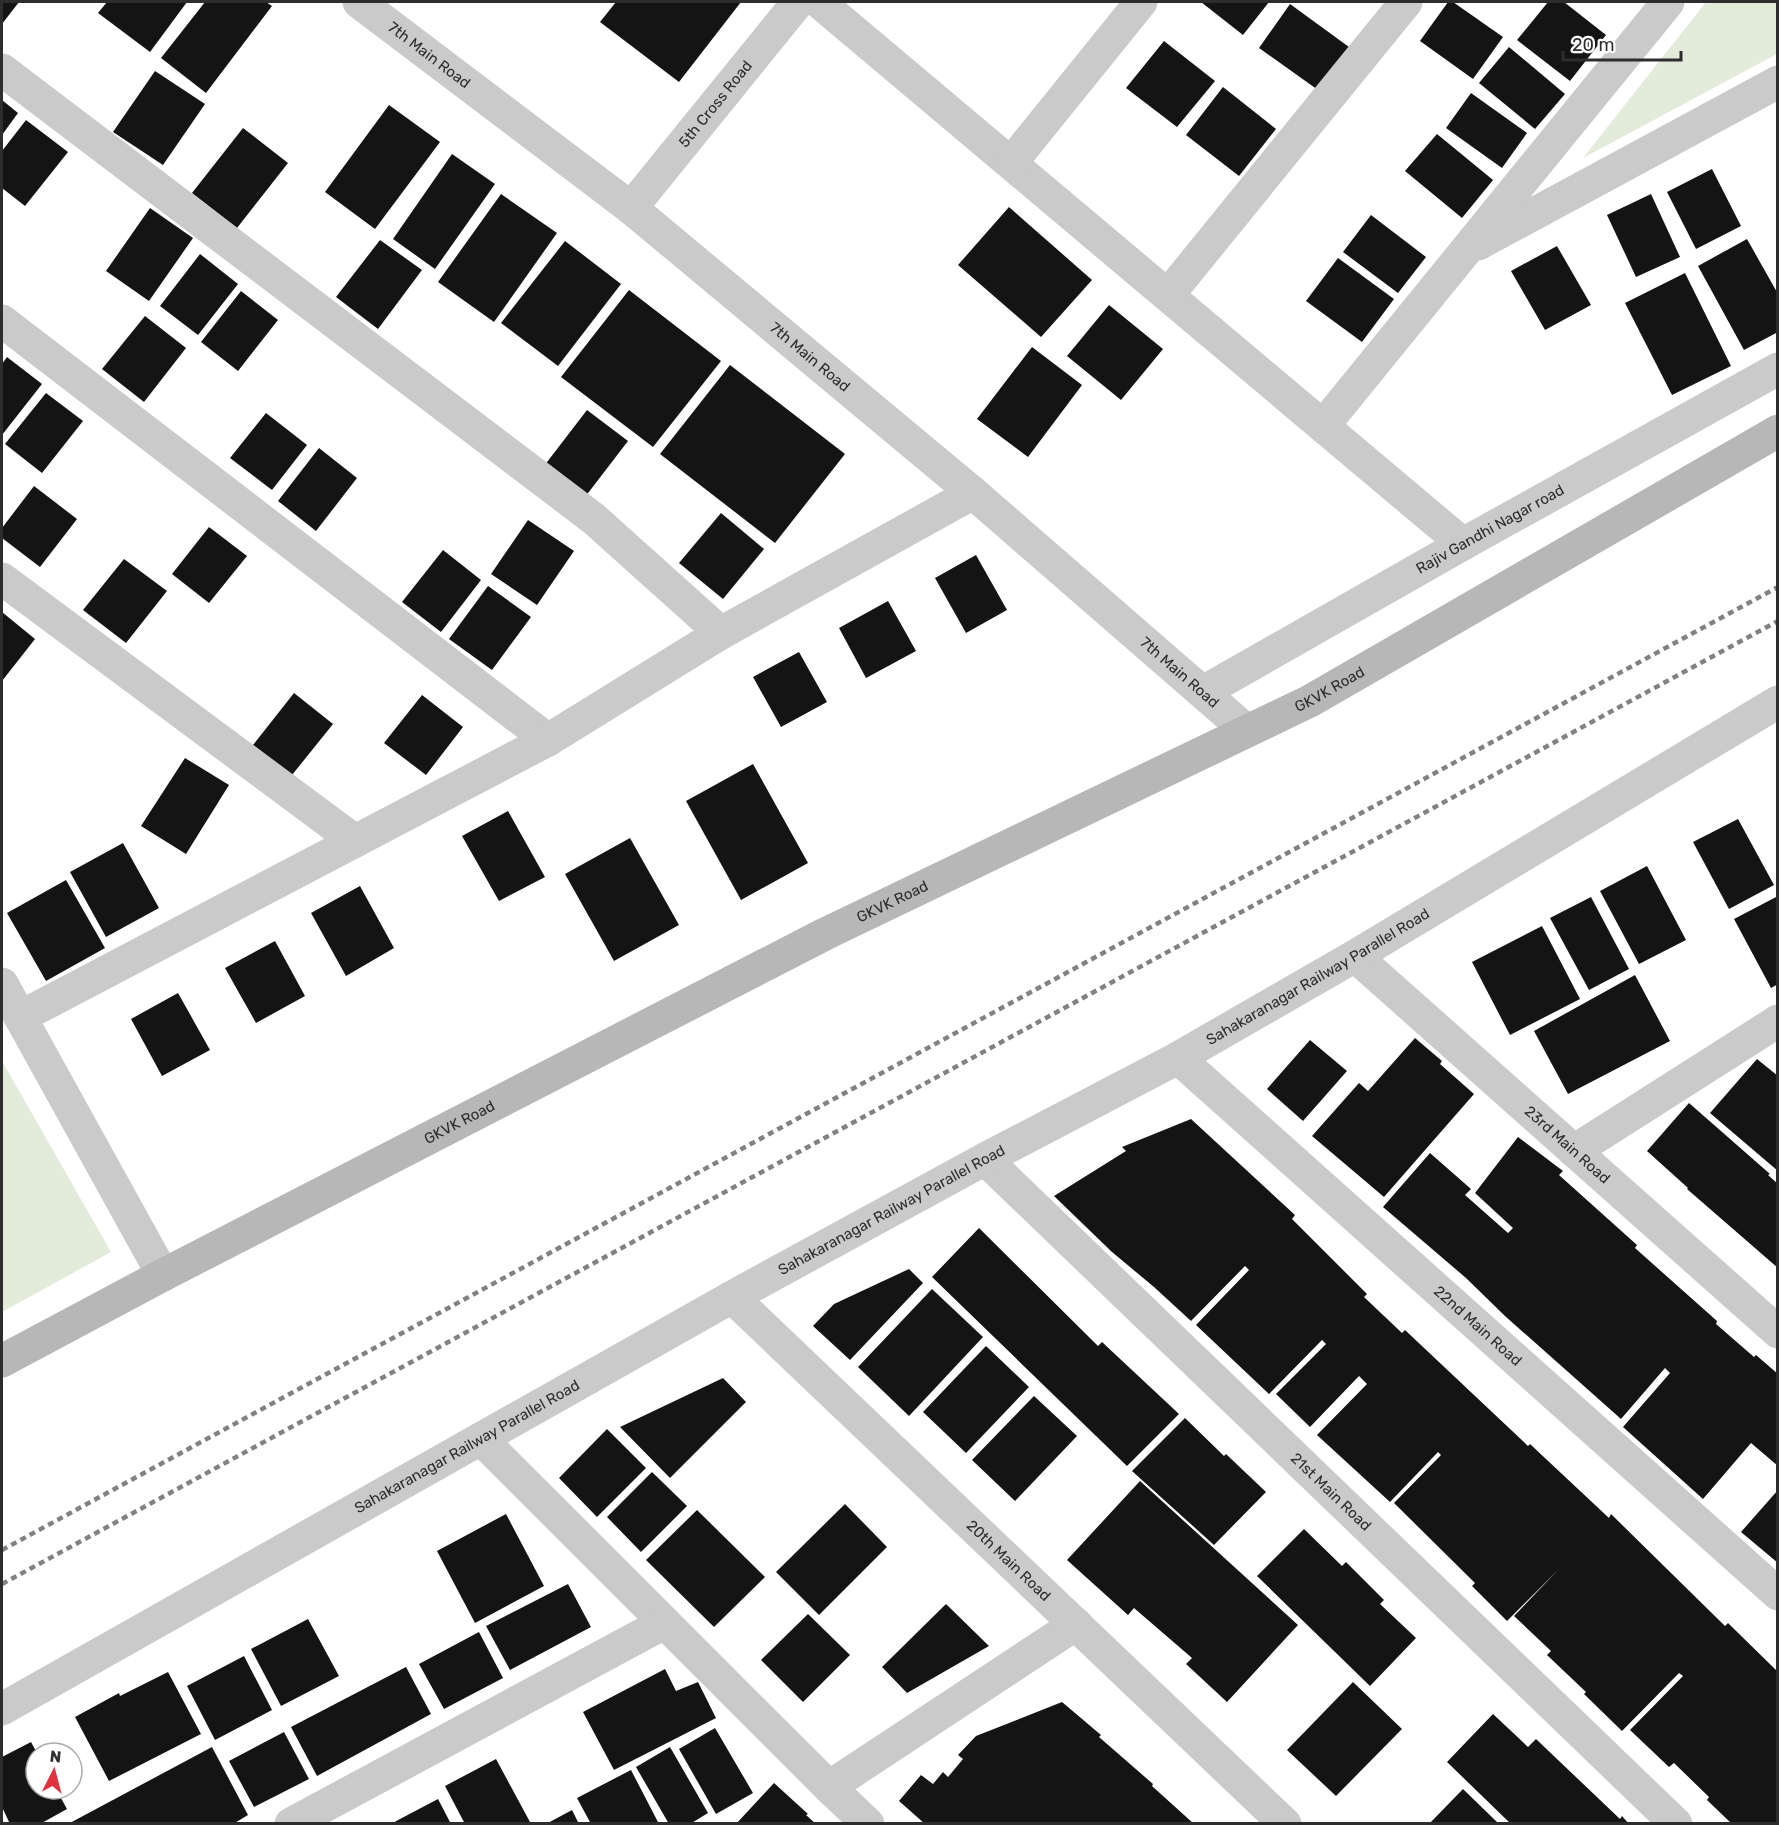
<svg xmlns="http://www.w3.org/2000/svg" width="1779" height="1825" font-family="Rubik,sans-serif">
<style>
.green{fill:#e3ebdb}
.building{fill:#141414}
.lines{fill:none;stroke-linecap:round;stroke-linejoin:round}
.minor{stroke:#cacaca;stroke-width:33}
.tertiary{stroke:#cacaca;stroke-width:33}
.secondary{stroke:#b7b7b7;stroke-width:33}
.rail{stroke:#828282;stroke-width:4.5;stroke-dasharray:6 4.5;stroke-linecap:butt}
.labels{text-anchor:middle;stroke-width:6;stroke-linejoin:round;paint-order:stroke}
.street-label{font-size:15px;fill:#2d2d2d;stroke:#fff}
</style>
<rect width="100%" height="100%" fill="#fff"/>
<g class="green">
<polygon points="1706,2 1777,2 1777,54 1583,158"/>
<polygon points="2,1061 111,1252 2,1312"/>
</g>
<g class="building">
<polygon points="2,2 19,2 2,24"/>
<polygon points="107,2 187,2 150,52 98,13"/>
<polygon points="205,2 266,2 272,6 206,93 161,58"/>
<polygon points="616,2 741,2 679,82 600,22"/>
<polygon points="1201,2 1269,2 1243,35"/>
<polygon points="1448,2 1453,2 1503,37 1473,79 1420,41"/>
<polygon points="1548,2 1564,2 1606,35 1570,81 1517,40"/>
<polygon points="1290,4 1349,47 1318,90 1259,48"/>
<polygon points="1164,41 1215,81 1177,127 1126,88"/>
<polygon points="1509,47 1565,94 1535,129 1479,83"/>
<polygon points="155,71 205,104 163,165 113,132"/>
<polygon points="1223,87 1276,129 1239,176 1186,135"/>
<polygon points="1471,93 1527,133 1502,168 1446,128"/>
<polygon points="2,100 18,113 2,135"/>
<polygon points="389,105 440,142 375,229 325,192"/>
<polygon points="26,120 68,152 25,206 2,188 2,151"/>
<polygon points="243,128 288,163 237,228 192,193"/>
<polygon points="1437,134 1493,180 1462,218 1405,171"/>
<polygon points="452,154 495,184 435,269 393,239"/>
<polygon points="1712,169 1741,226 1696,249 1667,192"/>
<polygon points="501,194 557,233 494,322 438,282"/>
<polygon points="1651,194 1680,257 1636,277 1607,215"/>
<polygon points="1009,207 1092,280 1041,337 958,265"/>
<polygon points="150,208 193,238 149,301 106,271"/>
<polygon points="1371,215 1426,257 1398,293 1343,252"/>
<polygon points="1747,239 1778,294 1778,332 1744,350 1698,266"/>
<polygon points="380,240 422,270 378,329 336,297"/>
<polygon points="565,241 621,284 558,366 501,323"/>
<polygon points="1557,246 1591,305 1545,330 1511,271"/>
<polygon points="200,254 238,284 198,335 160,306"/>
<polygon points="1338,258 1394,299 1362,342 1306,301"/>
<polygon points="1685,273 1731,366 1672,395 1625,303"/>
<polygon points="629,290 721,361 653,447 561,377"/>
<polygon points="241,291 278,320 238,371 201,342"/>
<polygon points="1109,305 1163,349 1121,400 1067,356"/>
<polygon points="145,316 186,348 144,402 102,369"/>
<polygon points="1032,347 1082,385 1028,457 977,419"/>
<polygon points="7,357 42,384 2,435 2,364"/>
<polygon points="730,365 845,454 775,543 660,454"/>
<polygon points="46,393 83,421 42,473 5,444"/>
<polygon points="587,410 628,441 585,497 544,466"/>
<polygon points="266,413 307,445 272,490 230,458"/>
<polygon points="319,448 357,478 316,531 278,501"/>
<polygon points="34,486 77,519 40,567 2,538 2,528"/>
<polygon points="721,513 764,549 723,599 679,563"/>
<polygon points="528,520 574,551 537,605 491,574"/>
<polygon points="209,527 247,556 209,603 172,574"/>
<polygon points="443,550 481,580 441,632 402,602"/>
<polygon points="976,555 1007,610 966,633 935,578"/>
<polygon points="124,559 167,591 126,643 83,610"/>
<polygon points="488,586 531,617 492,670 449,639"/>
<polygon points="888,601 916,651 866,678 839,628"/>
<polygon points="2,612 35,639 2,681"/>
<polygon points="799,652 827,702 781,727 753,677"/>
<polygon points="294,693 333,724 292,775 253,745"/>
<polygon points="422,695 463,727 426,775 384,743"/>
<polygon points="185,758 229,785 186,854 141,826"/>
<polygon points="753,764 808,863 741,900 686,801"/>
<polygon points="508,811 545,877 499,901 462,836"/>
<polygon points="1738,819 1774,885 1729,909 1693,842"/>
<polygon points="630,838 679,925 614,961 565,874"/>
<polygon points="123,843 159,908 106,937 70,872"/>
<polygon points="1647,866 1686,940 1639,964 1600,891"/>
<polygon points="66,880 105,948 46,981 7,913"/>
<polygon points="360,886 394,948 346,976 311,913"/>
<polygon points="1778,896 1778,984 1771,988 1734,919"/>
<polygon points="1591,897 1629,969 1589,990 1550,918"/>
<polygon points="1542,926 1580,999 1510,1035 1472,962"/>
<polygon points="275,941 305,996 256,1023 225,968"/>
<polygon points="1635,975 1670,1041 1568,1094 1534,1031"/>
<polygon points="178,993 210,1050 162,1076 131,1019"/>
<polygon points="1415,1038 1442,1061 1440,1064 1474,1094 1384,1197 1312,1136 1359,1083 1368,1091"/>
<polygon points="1310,1040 1347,1071 1303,1121 1267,1089"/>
<polygon points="1757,1059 1778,1076 1778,1171 1710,1113"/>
<polygon points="1689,1103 1770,1174 1768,1175 1778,1184 1778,1268 1687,1189 1688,1188 1647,1151"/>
<polygon points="1191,1119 1295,1215 1292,1219 1367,1294 1364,1297 1402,1333 1405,1330 1528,1446 1530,1444 1609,1518 1611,1514 1725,1626 1728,1623 1778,1672 1778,1824 1732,1824 1707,1800 1709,1797 1674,1763 1669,1767 1630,1730 1683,1676 1679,1673 1622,1731 1584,1694 1586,1692 1547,1655 1551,1651 1514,1616 1559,1569 1507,1621 1472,1586 1475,1583 1394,1503 1441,1455 1438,1452 1390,1502 1317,1435 1367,1384 1359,1376 1310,1427 1276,1394 1326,1344 1322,1340 1269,1394 1196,1325 1249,1270 1245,1266 1191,1321 1154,1287 1112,1252 1054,1196 1126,1151 1122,1147"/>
<polygon points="1518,1137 1563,1171 1559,1175 1637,1245 1635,1248 1717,1321 1716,1324 1754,1357 1756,1355 1778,1374 1778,1466 1751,1443 1703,1499 1623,1427 1670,1373 1665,1368 1621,1419 1505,1316 1466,1278 1383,1207 1430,1153 1471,1189 1465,1195 1508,1233 1513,1228 1475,1193"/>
<polygon points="979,1228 1098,1346 1102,1342 1179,1414 1127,1466 932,1277"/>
<polygon points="909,1269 923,1283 850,1360 813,1326 834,1304"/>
<polygon points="932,1289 983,1337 909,1416 858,1367"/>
<polygon points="986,1346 1029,1387 966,1453 923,1412"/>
<polygon points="723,1378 746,1402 670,1478 620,1427"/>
<polygon points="1034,1396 1077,1436 1015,1501 972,1460"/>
<polygon points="1185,1418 1224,1456 1226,1454 1266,1492 1214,1545 1132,1471"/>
<polygon points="607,1429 646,1468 597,1517 559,1478"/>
<polygon points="652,1472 687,1506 641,1552 607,1517"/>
<polygon points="1140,1481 1298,1625 1227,1702 1186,1664 1192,1658 1134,1608 1128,1615 1067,1560"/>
<polygon points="1778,1490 1778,1563 1741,1532"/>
<polygon points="845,1504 887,1547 819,1615 776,1572"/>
<polygon points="697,1510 765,1577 714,1627 646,1560"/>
<polygon points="506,1514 544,1586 475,1623 437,1551"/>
<polygon points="1304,1529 1342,1566 1346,1562 1384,1600 1380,1604 1416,1638 1370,1686 1257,1576"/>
<polygon points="568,1584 591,1627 510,1670 486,1626"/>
<polygon points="946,1604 989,1646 907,1693 882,1667"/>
<polygon points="808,1614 850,1655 803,1702 761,1660"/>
<polygon points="308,1619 339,1676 281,1706 251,1649"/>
<polygon points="479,1632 503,1678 444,1709 419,1664"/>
<polygon points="244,1656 272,1710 215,1740 187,1686"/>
<polygon points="406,1667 431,1714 317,1776 291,1727"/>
<polygon points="665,1669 676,1691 698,1682 716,1718 614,1770 583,1712"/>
<polygon points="168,1672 201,1734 109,1781 75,1717 119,1693 120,1696"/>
<polygon points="1353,1682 1402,1729 1336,1796 1287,1750"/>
<polygon points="1062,1702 1101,1735 1099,1737 1153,1784 1152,1786 1194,1824 925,1824 899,1801 921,1775 933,1784 943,1772 948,1777 963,1759 958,1755 976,1736"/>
<polygon points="1493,1714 1528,1747 1536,1739 1620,1819 1622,1816 1629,1824 1511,1824 1447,1762"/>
<polygon points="715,1728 753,1793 716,1814 679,1749"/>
<polygon points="284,1732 309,1779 254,1807 229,1761"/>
<polygon points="31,1742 37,1753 36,1789 56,1789 67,1809 40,1824 10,1824 2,1807 2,1757"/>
<polygon points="212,1747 248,1815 233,1824 68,1824"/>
<polygon points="670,1747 708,1813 690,1824 669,1824 636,1767"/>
<polygon points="496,1759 530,1822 528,1824 465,1824 445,1786"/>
<polygon points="631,1770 659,1824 591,1824 577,1798"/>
<polygon points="774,1783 808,1814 806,1815 816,1824 736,1824"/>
<polygon points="1463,1789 1499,1824 1429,1824"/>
<polygon points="438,1799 451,1824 391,1824 400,1819"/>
<polygon points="572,1810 579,1824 546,1824"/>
</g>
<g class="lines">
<g class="minor">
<path id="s1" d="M 359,2 L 631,208 L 973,493 L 1247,731"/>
<polyline points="819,2 1463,544"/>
<polyline points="2,70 594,519 721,633"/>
<polyline points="1011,163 1141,2"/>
<path id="s2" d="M 631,208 L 798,2"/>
<polyline points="1478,244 1778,82"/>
<polyline points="1168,295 1406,2"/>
<polyline points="2,321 548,740 20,1017"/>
<polyline points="1323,426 1668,2"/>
<polyline points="2,579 355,841"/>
<path id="s3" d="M 1203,692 L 1463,544 L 1778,369"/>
<polyline points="548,740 721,633 973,493"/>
<path id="s4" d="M 1355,956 L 1778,1332"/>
<polyline points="2,984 163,1275"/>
<path id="s5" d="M 1178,1058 L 1778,1594"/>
<polyline points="1574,1151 1778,1021"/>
<path id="s6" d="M 985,1159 L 1676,1824"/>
<polyline points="481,1439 829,1787 868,1824"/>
<polyline points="829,1787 1076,1624"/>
<polyline points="291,1824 664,1623"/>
</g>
<g class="tertiary">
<path id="s7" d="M 732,1297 L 1285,1824"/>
<path id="s8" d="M 2,1709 L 732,1297 L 985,1159 L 1178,1058 L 1355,956 L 1778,702"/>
</g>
<path class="secondary" id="s9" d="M 2,1361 L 163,1275 L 825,934 L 1310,701 L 1778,431"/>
<g class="rail">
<polyline points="2,1550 1778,587"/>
<polyline points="2,1584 1778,621"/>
</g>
</g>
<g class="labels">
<g class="street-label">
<text dy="5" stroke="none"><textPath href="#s1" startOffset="88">7th Main Road</textPath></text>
<text dy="5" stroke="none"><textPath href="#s2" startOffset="134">5th Cross Road</textPath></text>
<text dy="5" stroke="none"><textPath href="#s1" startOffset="574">7th Main Road</textPath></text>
<text dy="5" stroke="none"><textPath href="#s3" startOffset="330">Rajiv Gandhi Nagar road</textPath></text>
<text dy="5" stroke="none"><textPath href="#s1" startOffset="1060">7th Main Road</textPath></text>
<text dy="5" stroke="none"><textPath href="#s9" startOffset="1488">GKVK Road</textPath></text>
<text dy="5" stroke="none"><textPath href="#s9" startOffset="1002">GKVK Road</textPath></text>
<text dy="5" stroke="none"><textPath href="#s8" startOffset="1506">Sahakaranagar Railway Parallel Road</textPath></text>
<text dy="5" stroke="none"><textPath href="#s9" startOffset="516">GKVK Road</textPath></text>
<text dy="5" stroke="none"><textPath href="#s4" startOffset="284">23rd Main Road</textPath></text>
<text dy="5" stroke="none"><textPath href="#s8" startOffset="1020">Sahakaranagar Railway Parallel Road</textPath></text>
<text dy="5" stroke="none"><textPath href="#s5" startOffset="402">22nd Main Road</textPath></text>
<text dy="5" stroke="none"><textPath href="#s8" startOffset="534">Sahakaranagar Railway Parallel Road</textPath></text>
<text dy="5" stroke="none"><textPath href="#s6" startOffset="480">21st Main Road</textPath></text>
<text dy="5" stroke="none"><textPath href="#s7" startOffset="382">20th Main Road</textPath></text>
</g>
</g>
<rect width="1779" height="1825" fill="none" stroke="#2d2d2d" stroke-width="6"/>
<g transform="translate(54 1771) rotate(6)"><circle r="28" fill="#ffffff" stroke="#ababab" stroke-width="1.5"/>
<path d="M0-4.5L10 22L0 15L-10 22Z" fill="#e1333f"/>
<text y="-9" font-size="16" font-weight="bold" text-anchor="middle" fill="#2d2d2d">N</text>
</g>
<path d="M1563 51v9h118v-9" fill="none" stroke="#2d2d2d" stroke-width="3"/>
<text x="1572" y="51" font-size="18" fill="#2d2d2d" stroke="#ffffff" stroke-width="4.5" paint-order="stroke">20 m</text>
</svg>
